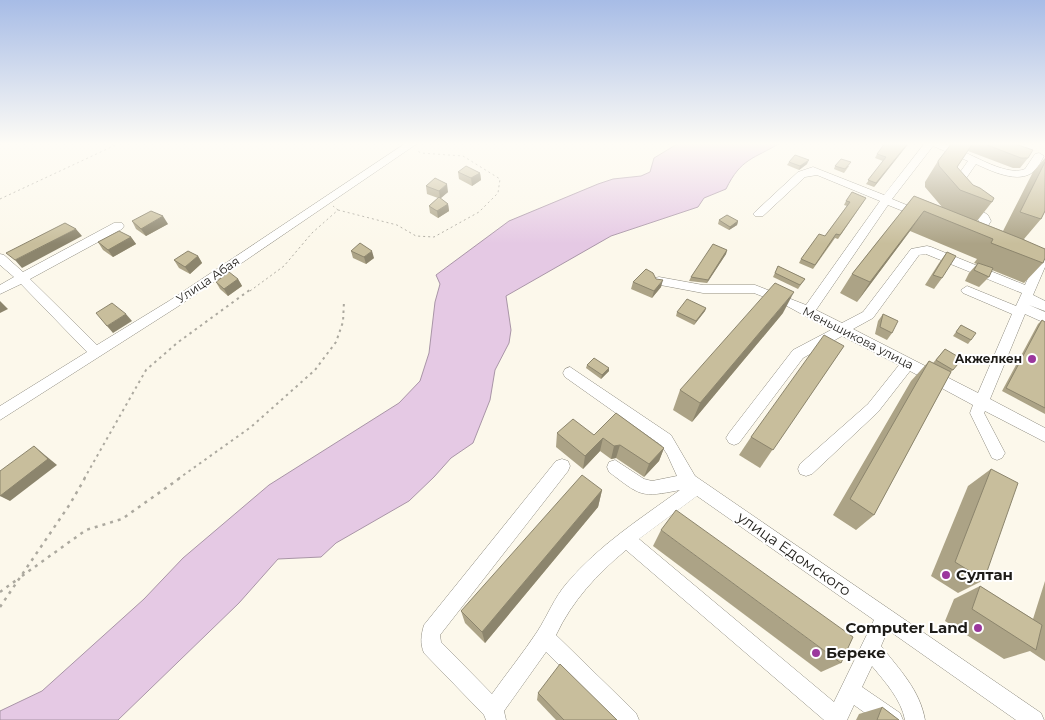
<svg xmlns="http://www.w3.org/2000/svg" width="1045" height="720" font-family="Montserrat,sans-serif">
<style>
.water{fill:#e5c9e4;stroke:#a995a7}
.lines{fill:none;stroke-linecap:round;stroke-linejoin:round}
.minor-casing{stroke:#8f8c80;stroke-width:1}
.path-far2{stroke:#aca99f;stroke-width:1;stroke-dasharray:2 3;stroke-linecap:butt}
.path-far1{stroke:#aca99f;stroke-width:2;stroke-dasharray:2.5 4;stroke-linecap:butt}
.path{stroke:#aca99f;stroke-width:2.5;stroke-dasharray:3 5;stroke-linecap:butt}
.minor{fill:#fff;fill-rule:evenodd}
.wall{fill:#aca386}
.shaded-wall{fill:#8c856d}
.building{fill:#c8be9c;stroke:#8c856d}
.poi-dot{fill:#9b379d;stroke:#fff;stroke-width:2}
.labels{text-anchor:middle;stroke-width:4;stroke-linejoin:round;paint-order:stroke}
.street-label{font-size:12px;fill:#1e1c18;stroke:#fff}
.poi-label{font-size:12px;font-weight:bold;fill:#1e1c18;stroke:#fff;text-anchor:end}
.near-street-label{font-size:15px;fill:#1e1c18;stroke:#fff}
.near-poi-label{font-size:15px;font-weight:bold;fill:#1e1c18;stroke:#fff;text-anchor:start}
</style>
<rect width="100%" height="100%" fill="#fcf8eb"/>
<path class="water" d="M 679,143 L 780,143 C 754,159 741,158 726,189 L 704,198 L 698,207 L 611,236 L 506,296 L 511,330 L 509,343 L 495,370 L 490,400 L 473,443 L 451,458 L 434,477 L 409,501 L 336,543 L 321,557 L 278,559 L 239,603 L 118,720 L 0,720 L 0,711 L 42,691 L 144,599 L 183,558 L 269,485 L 399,403 L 420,381 L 429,353 L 435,302 L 440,284 L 436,275 L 509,221 L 598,184 L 613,179 L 641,176 L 650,172 L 654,158 Z"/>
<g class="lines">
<g class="minor-casing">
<g id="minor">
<polygon points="406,143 418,143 177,307 0,420 0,406 87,352 21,284 0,294 0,285 14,277 0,265 0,254 4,255 23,272 114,223 122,223 124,226 122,229 30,279 97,345 169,301"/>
<path d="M 925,143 C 931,143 938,142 944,144 C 965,149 1005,178 1025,169 L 1035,154 L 1039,153 L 1044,156 C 1041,161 1038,168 1033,172 C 1018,184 991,171 976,164 L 958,190 L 954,191 L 949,188 L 968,161 L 933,146 L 892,199 L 926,213 L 928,215 L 926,217 L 918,217 L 888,205 L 816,310 L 842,323 L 863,312 L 911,249 L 927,246 L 931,247 L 1025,285 L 1039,253 L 1045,249 L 1045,267 L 1033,295 L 1045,301 L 1045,311 L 1029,305 L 1045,312 L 1045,323 L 1025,314 L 990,399 L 1045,428 L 1045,442 L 985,411 L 984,413 L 1005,453 L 1002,458 L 997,460 L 992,458 L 970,413 L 973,405 L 910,371 L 878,412 L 812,474 L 806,476 L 800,474 L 798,469 L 800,464 L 868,404 L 899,365 L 842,336 L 803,358 L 739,443 L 734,445 L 729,443 L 726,438 L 729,433 L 793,350 L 831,330 L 787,306 L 754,293 L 703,293 L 655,284 L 653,281 L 655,278 L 659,277 L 703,285 L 755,285 L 806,305 L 880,201 L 817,175 L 805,177 L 763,216 L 755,216 L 753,214 L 755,212 L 798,172 L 813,167 L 884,195 ZM 926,254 L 1022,293 L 1016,306 L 967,286 L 961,290 L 963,293 L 1012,314 L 978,393 L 853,329 L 873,318 L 919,255 Z"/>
<polygon points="967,201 988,215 991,221 979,240 975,241 969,237 979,221 962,204"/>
<path d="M 570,367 L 671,435 L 695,476 L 1041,713 L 1044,720 L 1016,720 L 888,630 L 881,646 C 899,669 920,690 925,720 L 905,720 C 901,699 885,682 872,666 L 862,687 L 900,713 L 903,720 L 875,720 L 854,705 L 847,720 L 824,720 L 626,550 C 597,574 572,601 556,635 L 636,713 L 639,720 L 615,720 L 546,652 L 504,711 L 506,720 L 486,720 L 484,715 L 424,653 C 420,644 421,635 424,625 L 556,461 L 562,459 L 568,461 L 570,466 L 568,471 L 440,635 L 441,642 L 492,694 C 507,673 523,653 537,632 C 548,615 554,598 567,583 C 599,545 640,519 680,490 C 640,498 641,496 609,472 L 607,467 L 609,462 L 615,460 L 644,479 L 652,481 L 677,476 L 667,454 L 661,445 L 565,377 L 563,373 L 565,369 ZM 697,496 L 874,620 L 834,702 L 639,539 Z"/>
</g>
</g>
<g class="path-far2">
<polyline points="0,199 120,143"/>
<polyline points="338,210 397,225 416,236 434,237 479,212 498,193 500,179 463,156 421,153 416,150"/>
<polyline points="250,291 284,266 312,233 338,210 333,206"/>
</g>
<g class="path-far1">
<polyline points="84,479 146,370 177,343 251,289"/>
<polyline points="178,479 251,427 315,370 336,342 343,322 344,301"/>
</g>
<g class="path">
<polyline points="22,576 86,530 122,519 180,478"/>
<polyline points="0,592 18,579"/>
<polyline points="0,607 70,504 85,478"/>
</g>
<use href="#minor" class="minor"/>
</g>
<g class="wall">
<polygon points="909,143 874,187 866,184 883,161 875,158 877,154 894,144"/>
<polygon points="948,143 1012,143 1028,158 1020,168 1013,168 968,151 957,167 973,185 992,202 977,221 1003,231 1033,172 1045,158 1045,211 1041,219 1024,239 1043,263 1024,283 992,270 989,277 979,287 965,281 969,273 977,264 974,263 977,259 910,231 857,302 840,293 852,274 914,196 942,207 925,187 925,182 938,161 951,144"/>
<polygon points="789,162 807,164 799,170 787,165"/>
<polygon points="835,166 849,166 844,173 834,169"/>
<polygon points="458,172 480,173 481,180 472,186 459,179"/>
<polygon points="426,186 448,192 440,198 448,204 449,211 438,218 430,213 429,206 438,198 427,194"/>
<polygon points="846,201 864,201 838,239 835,238 813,269 799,263 801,259 825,236 847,206 844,205"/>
<polygon points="719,220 738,221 737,225 729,230 718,224"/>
<polygon points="132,221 168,224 146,236 136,229"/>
<polygon points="131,237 136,244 113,257 103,250 98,242"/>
<polygon points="727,250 726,254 707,283 689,281 691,277"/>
<polygon points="351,251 374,258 366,264 353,258"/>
<polygon points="947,252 942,278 934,289 925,285 939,263"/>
<polygon points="198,256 202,263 190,274 179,268 174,260"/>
<polygon points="778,266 805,279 798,289 773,277"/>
<polygon points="238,279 242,286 228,296 220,289 216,282"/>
<polygon points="633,282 661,287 652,298 631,289"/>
<polygon points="706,308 705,311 694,325 676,316 677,312"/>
<polygon points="783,313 692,422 673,410 680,390"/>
<polygon points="883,314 892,333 887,340 875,334 878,321"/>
<polygon points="1042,320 1045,322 1045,414 1002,391 1038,324"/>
<polygon points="961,325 971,340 968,344 953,336"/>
<polygon points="844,346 760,468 739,455 751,437"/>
<polygon points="945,349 953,370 951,372 874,515 856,530 833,515 911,381 929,361 933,363"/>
<polygon points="587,365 609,368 609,371 601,379 586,368"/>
<polygon points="557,433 594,435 664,448 659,461 644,477 616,458 611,459 600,451 583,469 556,447"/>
<polygon points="991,469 984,580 958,593 931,576 968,486"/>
<polygon points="602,490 598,507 485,643 465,623 461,611"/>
<polygon points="661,530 841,663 821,672 653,546"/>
<polygon points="1045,581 1045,661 1030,651 1004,659 945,621 954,599 980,586 1033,619"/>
<polygon points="538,693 617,720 556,720 537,700"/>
<polygon points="882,707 899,720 856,720 859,714"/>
</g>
<g class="shaded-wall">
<polygon points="908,143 909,143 874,187 876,183"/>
<polygon points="809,160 807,164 799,170 800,166"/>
<polygon points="480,173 481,180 472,186 471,178"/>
<polygon points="447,184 448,192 440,199 439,191"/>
<polygon points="448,204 449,211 438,218 437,211"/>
<polygon points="924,211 910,231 857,302 870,282"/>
<polygon points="163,216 168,224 146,236 141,229"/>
<polygon points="738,221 737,225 729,230 730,227"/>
<polygon points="76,229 82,236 22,268 15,260"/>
<polygon points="131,237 136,244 113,257 108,250"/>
<polygon points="727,250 726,254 707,283 708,280"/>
<polygon points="372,251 374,258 366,264 364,257"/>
<polygon points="198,256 202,263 190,274 185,267"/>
<polygon points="238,279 242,286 228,296 224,289"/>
<polygon points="663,280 661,287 652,298 654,291"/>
<polygon points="794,292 783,313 692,422 700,403"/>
<polygon points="0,301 8,309 0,313"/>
<polygon points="706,308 705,311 694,325 696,321"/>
<polygon points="126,314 132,321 113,333 107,326"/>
<polygon points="609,368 609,371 601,379 602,375"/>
<polygon points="603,438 600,451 583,469 585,456"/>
<polygon points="620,445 616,458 611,459 614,446"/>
<polygon points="34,446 57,465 10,501 0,496"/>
<polygon points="664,448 659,461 644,477 649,464"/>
<polygon points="602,490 598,507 485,643 482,632"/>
</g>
<g class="building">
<polygon points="885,143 891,143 894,144 895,143 908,143 876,183 868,180 886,157 877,154"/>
<polygon points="952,143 973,143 957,167 973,185 980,188 994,198 992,202 960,190 939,166 938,161"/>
<polygon points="982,143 1012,143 1033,150 1028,158 1021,158"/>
<polygon points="795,155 809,160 800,166 789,162"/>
<polygon points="841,159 851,162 845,169 835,166"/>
<polygon points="1045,162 1045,211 1041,219 1020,212"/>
<polygon points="466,166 480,173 471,178 458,172"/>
<polygon points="435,178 447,184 439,191 426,186"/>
<polygon points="852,192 866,198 840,235 836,234 815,265 801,259 819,234 825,236 850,202 846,201"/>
<polygon points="914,196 1022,239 1045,249 1045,258 1043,263 991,243 993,239 924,211 870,282 852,274"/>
<polygon points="439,197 448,204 437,211 429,206"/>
<polygon points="151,211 163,216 141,229 132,221"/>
<polygon points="727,215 738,221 730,227 719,220"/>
<polygon points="65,223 76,229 15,260 6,253"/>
<polygon points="119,231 131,237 108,250 98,242"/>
<polygon points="360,243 372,251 364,257 351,251"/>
<polygon points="713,244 727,250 708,280 691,277"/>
<polygon points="188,251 198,256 185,267 174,260"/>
<polygon points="947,252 956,256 942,278 933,275"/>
<polygon points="978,263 993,268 989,277 974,270"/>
<polygon points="778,266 805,279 800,285 775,273"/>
<polygon points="646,269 653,273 656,279 663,280 654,291 633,282"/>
<polygon points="229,272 238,279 224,289 216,282"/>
<polygon points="775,283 794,292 700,403 680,390"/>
<polygon points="687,299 706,308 696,321 677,312"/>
<polygon points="112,303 126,314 107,326 96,313"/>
<polygon points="883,314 898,321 892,333 880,327"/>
<polygon points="1042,320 1045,322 1045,408 1006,388"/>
<polygon points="961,325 976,333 971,340 956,332"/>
<polygon points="824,335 844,346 773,450 751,437"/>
<polygon points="945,349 962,359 953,370 936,360"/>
<polygon points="594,358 609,368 602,375 587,365"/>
<polygon points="929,361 951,372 874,515 850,499"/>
<polygon points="616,413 664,448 649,464 620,445 614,446 603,438 585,456 557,433 573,419 594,435"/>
<polygon points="34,446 48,459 0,496 0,471"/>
<polygon points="991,469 1018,483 984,580 955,562"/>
<polygon points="582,475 602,490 482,632 461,611"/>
<polygon points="676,510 853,637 841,663 661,530"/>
<polygon points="980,586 1042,625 1036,650 972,609"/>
<polygon points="560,664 617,720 564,720 538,693"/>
<polygon points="882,707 899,720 877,720"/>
</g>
<linearGradient id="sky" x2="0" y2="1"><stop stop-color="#a7bce6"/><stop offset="0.59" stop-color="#fefcf6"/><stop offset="1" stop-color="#fefcf6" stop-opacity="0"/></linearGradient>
<rect width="1045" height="244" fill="url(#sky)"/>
<g class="poi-dot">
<circle cx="1032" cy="359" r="5"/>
<circle cx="946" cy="575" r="5"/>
<circle cx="978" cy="628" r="5"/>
<circle cx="816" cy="653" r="5"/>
</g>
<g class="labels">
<g class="street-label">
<text transform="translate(208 280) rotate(-34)" y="4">Улица Абая</text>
<text transform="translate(858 338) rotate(27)" y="4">Меньшикова улица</text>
</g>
<g class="poi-label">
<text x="1022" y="363">Акжелкен</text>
</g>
<g class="near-street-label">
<text transform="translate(794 554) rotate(35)" y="5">улица Едомского</text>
</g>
<g class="near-poi-label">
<text x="956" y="580">Султан</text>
<text x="968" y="633" text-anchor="end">Computer Land</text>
<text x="826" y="658">Береке</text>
</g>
</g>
</svg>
